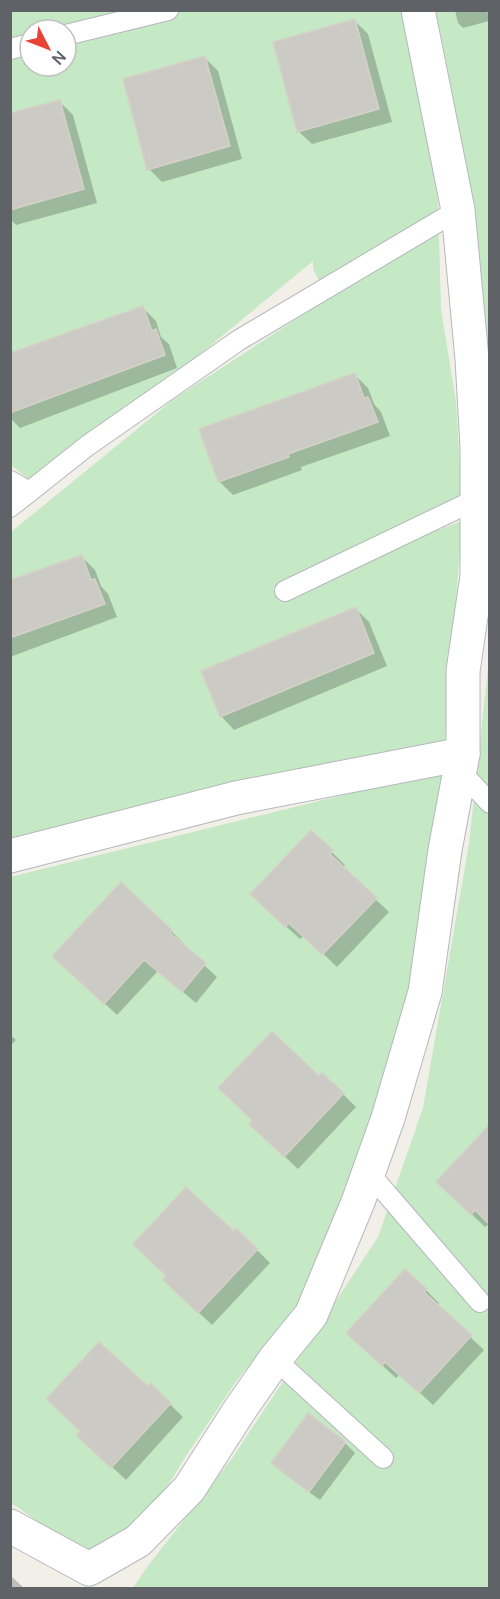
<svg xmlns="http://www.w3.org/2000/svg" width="500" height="1599" font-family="Manrope,sans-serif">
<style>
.green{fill:#c5e8c5;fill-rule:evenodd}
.shadow{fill:#0003}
.building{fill:#cccac5;stroke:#d6d1c6;stroke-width:1.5}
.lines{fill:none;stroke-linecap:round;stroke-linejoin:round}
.lane-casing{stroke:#b5b8bc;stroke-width:22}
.street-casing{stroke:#b5b8bc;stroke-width:35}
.lane{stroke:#fff;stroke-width:20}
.street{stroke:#fff;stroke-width:33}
</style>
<rect width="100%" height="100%" fill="#f1efe8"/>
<g class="green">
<path d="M 10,11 L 405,11 L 422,94 L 438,202 L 441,309 L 456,402 L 462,499 L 273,588 L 279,601 L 345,565 L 462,521 L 445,745 L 11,853 L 11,532 L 174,399 L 327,299 L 313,268 L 313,261 L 177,373 L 34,484 L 11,465 ZM 30,30 L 66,30 L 66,66 L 30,66 Z"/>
<path d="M 436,11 L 489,11 L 489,361 C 480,243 460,126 436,11 Z"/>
<polygon points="489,659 489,1588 133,1588 147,1567 233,1457 378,1237 423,1108 469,844"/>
<polygon points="448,774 421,972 394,1063 329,1233 292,1315 237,1380 184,1459 152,1512 124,1537 89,1553 65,1541 16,1506 11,1504 10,877 368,789"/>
</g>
<g class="shadow">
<polygon points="455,10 487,10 489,21 463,28 458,23"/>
<polygon points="355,21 368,34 392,122 312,144 298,131"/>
<polygon points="205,58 218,71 242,159 162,182 149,169"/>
<polygon points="59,101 73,115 97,203 16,225 10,219 10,115"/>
<polygon points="142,307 156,321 161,337 169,344 177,368 20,428 10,418 10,355"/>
<polygon points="355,375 368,388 374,404 381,412 390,436 301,467 302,470 233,495 219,481"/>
<polygon points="81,556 95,570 101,586 108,594 117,617 10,657 10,582"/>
<polygon points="355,608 369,622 387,666 234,730 221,716"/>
<polygon points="311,832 345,865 342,868 389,912 337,967 304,935 300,939 265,907"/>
<polygon points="171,931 184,944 182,945 217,977 196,1003 158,971 117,1015 67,968"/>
<polygon points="10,1035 16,1040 10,1046"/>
<polygon points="319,1078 343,1094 356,1107 298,1169 264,1137"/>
<polygon points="490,1127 490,1223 485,1227 438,1182"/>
<polygon points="234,1233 257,1250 270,1263 212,1325 178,1293 168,1276"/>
<polygon points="426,1290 439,1303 437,1306 484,1350 433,1405 400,1374 396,1378 362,1347"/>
<polygon points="150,1385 183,1417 126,1480 92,1448"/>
<polygon points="345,1443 355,1453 320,1500 283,1473 273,1463"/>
<polygon points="10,1575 24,1588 10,1588"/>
</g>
<g class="building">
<polygon points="355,19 379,109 297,132 273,42"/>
<polygon points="205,56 230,146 147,170 123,79"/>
<polygon points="60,100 84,189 10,210 10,113"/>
<polygon points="143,306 152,331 156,329 165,355 10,413 10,353"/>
<polygon points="355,373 364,398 368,397 378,422 288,454 289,457 218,482 199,429"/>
<polygon points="82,555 91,580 95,579 105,604 10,638 10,580"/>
<polygon points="356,607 374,653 220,717 201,671"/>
<polygon points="311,830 333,850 330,854 377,898 322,955 289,923 285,927 250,894"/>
<polygon points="121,882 172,930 170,933 206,963 182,992 144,960 104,1004 52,956"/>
<polygon points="272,1031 319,1076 322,1073 344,1093 284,1157 249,1124 252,1120 218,1088"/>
<polygon points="489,1125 489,1224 475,1210 471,1215 436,1182"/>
<polygon points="186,1187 234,1231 236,1228 258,1249 198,1313 163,1280 166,1276 133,1244"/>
<polygon points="405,1269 427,1289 424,1292 472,1335 419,1393 385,1362 382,1366 346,1333"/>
<polygon points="99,1342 148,1386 150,1383 171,1403 111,1468 76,1435 80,1431 46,1399"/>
<polygon points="308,1413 346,1442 309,1492 271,1463"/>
</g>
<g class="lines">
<g class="lane-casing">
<g id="lane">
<polyline points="66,35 168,10"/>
<polyline points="10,49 30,44"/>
<polyline points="10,481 29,492"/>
<polyline points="10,507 87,446 239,340 458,210"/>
<polyline points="285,591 477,499"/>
<polyline points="460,771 490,803"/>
<polyline points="368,1172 480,1302"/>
<polyline points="275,1359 383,1458"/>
</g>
</g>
<g class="street-casing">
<g id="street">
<polyline points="10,856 236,798 463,754"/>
<polyline points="10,1526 89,1569 138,1541 189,1489 239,1411 275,1359 311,1315 358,1202 388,1118 425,992 445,850 463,754 463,671 477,576 477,447 472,359 458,210 418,10"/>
</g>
</g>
<use href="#lane" class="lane"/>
<use href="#street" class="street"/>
</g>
<rect width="500" height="1599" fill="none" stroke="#5f6368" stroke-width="24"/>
<g transform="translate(48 48) rotate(132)"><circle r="28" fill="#ffffff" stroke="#bfc1c3" stroke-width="1.5"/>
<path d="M0-4.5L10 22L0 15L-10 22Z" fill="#ea4335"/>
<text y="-9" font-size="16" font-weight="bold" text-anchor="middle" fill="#5f6368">N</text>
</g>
</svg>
